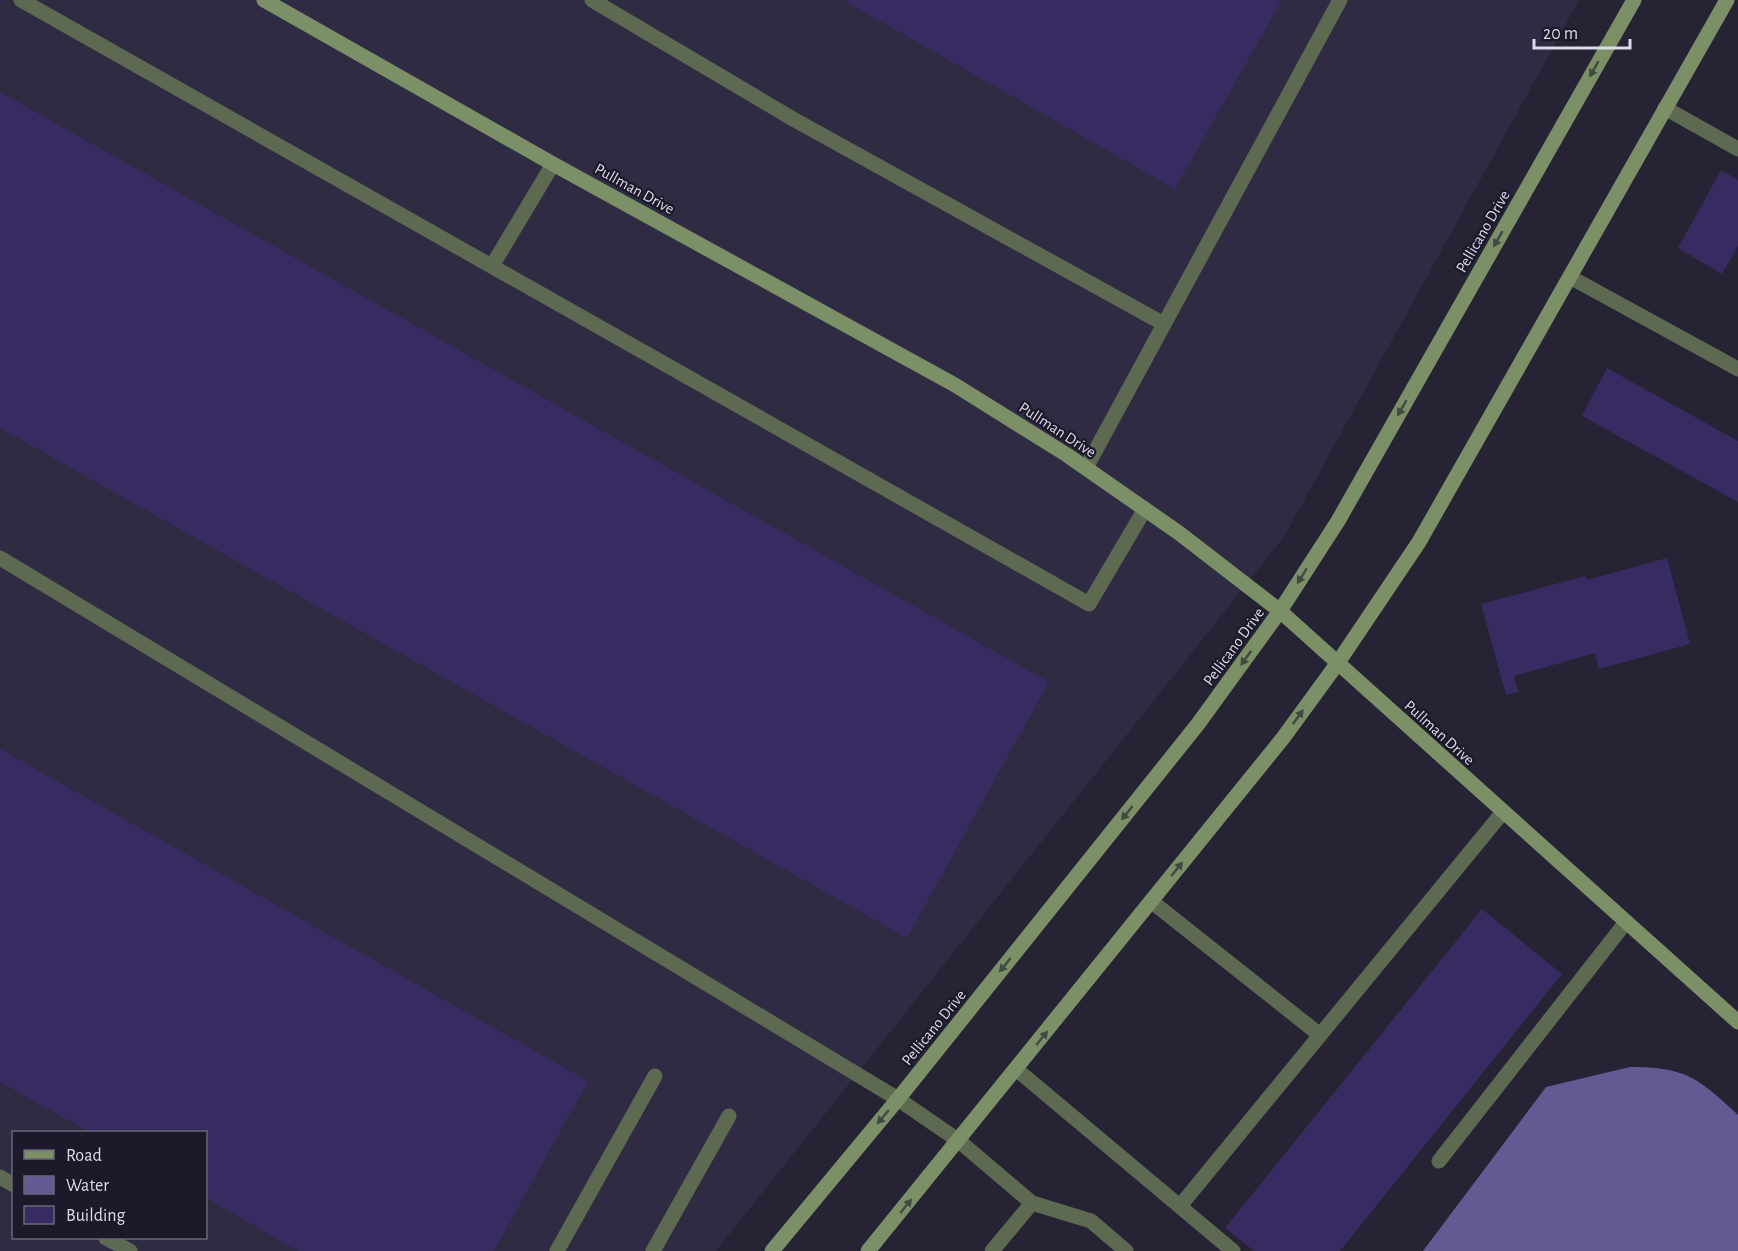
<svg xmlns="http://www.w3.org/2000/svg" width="1738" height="1251" font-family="'Alegreya Sans',sans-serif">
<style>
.built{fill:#2f2b43;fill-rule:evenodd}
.water{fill:#655994}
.building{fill:#382b61}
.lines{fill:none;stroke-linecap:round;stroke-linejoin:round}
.lane{stroke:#5d6a51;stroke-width:15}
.secondary{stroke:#7c9068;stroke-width:15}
.oneway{fill:#424943}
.labels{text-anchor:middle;stroke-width:4.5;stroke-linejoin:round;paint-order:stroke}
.street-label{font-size:16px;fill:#dcdbe7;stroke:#1c192a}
</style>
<rect width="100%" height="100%" fill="#262334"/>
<path class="built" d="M 0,0 L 1579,0 L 1284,537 L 716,1251 L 0,1251 ZM 14,1132 L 206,1132 L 206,1238 L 14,1238 Z"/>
<path class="water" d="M 1630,1067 C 1686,1067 1698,1078 1738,1115 L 1738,1251 L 1423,1251 L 1546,1087 Z"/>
<g class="building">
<polygon points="843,0 1282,0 1175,189"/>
<polygon points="0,92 1049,682 907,938 0,428"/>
<polygon points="1721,170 1738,180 1738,246 1722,274 1678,248"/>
<polygon points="1607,368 1738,441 1738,502 1582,416"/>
<polygon points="1667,558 1690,644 1599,669 1595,653 1514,676 1518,692 1506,695 1481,604 1585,576 1587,580"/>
<polygon points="0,749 588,1081 494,1251 298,1251 206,1198 206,1132 89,1132 0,1082"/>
<polygon points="1482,909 1562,974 1340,1251 1254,1251 1225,1228"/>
</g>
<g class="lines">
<g class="lane">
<polyline points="21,0 1089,604 1145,509"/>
<polyline points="592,0 793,119 1164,324"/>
<polyline points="1665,108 1738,149"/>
<polyline points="492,266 553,164"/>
<polyline points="1570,277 1738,369"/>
<polyline points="1086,468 1340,0"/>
<polyline points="0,558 898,1099 959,1141 1032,1203 1091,1221 1126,1251"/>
<polyline points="1151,901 1320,1035"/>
<polyline points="1016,1069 1233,1251"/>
<polyline points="1439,1161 1626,922"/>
<polyline points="0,1177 14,1185"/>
<polyline points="1180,1206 1503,812"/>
<polyline points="106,1238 130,1251"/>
<polyline points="557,1251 655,1076"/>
<polyline points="653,1251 729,1116"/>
<polyline points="992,1251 1032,1203"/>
</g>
<g class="secondary">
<polyline points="264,0 553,164 955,385 1067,455 1179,533 1280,611 1738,1022"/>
<polyline points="772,1251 898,1099 1198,724 1280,611 1338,521 1634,0"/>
<polyline points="868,1251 1283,738 1337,664 1419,542 1727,0"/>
</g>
</g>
<defs><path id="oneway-solid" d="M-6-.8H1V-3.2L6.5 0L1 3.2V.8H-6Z" transform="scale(1.5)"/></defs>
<g class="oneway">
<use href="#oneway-solid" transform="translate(1594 69) rotate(120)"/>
<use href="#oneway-solid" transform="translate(1498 239) rotate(120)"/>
<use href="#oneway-solid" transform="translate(1402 408) rotate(120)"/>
<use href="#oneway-solid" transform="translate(1302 576) rotate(122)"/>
<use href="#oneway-solid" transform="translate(1246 658) rotate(126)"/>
<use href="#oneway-solid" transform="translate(1298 717) rotate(-54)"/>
<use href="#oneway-solid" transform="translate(1127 813) rotate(129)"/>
<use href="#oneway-solid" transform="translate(1177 869) rotate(-51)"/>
<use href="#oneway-solid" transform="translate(1005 965) rotate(129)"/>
<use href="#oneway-solid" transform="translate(1042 1038) rotate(-51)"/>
<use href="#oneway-solid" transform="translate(883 1117) rotate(130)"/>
<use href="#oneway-solid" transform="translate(906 1206) rotate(-51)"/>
</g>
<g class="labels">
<g class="street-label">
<text transform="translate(635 188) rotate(29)" y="6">Pullman Drive</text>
<text transform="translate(1482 231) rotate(-60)" y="6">Pellicano Drive</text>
<text transform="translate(1058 429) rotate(33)" y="6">Pullman Drive</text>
<text transform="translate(1233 646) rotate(-54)" y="6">Pellicano Drive</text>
<text transform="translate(1440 732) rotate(42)" y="6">Pullman Drive</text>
<text transform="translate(933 1027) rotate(-51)" y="6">Pellicano Drive</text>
</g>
</g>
<rect x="12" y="1131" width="195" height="108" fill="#1c192a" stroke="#696776" stroke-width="1.5"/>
<rect x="24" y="1150" width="30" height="9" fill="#7c9068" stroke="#696776" stroke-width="1.5"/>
<text x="66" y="1161" font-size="18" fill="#dcdbe7">Road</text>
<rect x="24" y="1176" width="30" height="18" fill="#655994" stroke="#696776" stroke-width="1.5"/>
<text x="66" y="1191" font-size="18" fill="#dcdbe7">Water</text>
<rect x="24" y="1206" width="30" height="18" fill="#382b61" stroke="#696776" stroke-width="1.5"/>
<text x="66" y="1221" font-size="18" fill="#dcdbe7">Building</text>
<path d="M1534 39v9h96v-9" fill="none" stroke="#dcdbe7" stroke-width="3"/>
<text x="1543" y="39" font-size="18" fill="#dcdbe7" stroke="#1c192a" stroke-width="4.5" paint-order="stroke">20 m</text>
</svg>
